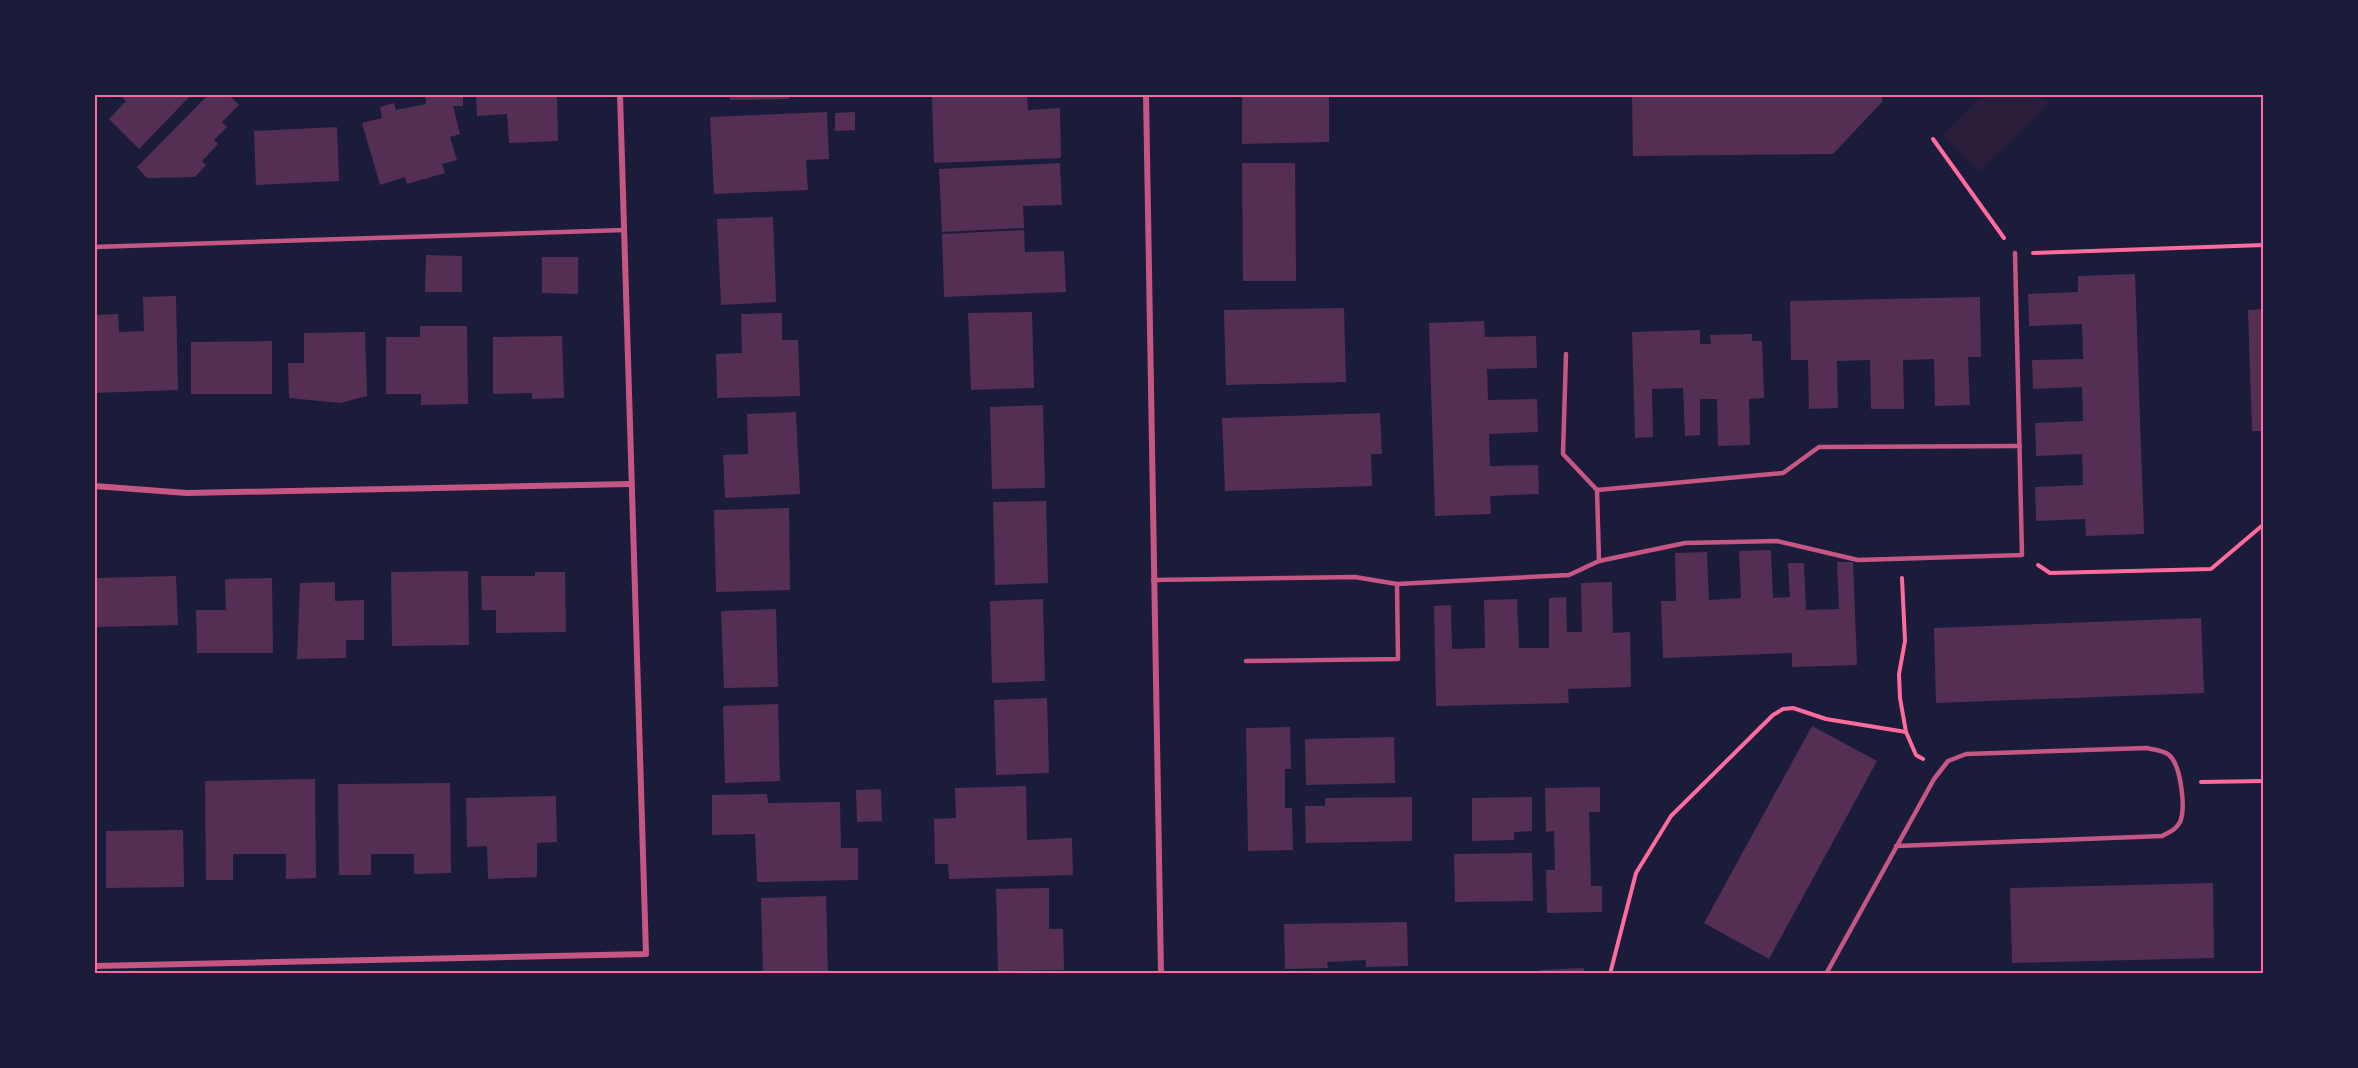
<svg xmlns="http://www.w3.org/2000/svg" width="2358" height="1068" font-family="'Golos Text',sans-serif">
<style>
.green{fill:#2a1e3b}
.building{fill:#542f53}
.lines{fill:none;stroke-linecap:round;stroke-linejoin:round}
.path{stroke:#ff6b9d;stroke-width:4}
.service{stroke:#c65784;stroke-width:4.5}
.minor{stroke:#c65784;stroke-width:6}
.neatline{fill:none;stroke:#ff6b9d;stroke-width:2}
</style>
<rect width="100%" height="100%" fill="#1b1b3a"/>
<polygon class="green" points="1984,94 2041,95 2050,103 1979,172 1943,135"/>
<g class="building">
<polygon points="119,94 192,94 139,149 109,119 126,101"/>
<polygon points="209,94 228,94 239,105 222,122 227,127 214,140 218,144 202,161 206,165 195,177 147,178 137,167"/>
<polygon points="425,94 463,94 463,106 453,106 460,134 450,137 457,160 442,164 445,173 407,184 405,177 380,185 362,123 382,118 380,107 394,103 396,110 426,104"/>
<polygon points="476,94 557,94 558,141 509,143 507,114 477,116"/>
<polygon points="730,94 789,94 789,99 730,100"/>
<polygon points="990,94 1027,94 1028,110 1060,108 1061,158 934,163 932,97"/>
<polygon points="1242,94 1329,94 1329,142 1242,144"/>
<polygon points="1632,94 1882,94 1882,102 1833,154 1633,156"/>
<polygon points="827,112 829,159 806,160 808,190 714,194 710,117"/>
<polygon points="855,112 855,130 835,131 835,113"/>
<polygon points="337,127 339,181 256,185 254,131"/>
<polygon points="1060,163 1062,205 1023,206 1024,228 942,232 939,169"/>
<polygon points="1242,163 1295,163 1296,281 1243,281"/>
<polygon points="773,217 776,302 721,305 717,219"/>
<polygon points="1024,230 1025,252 1064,251 1066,292 944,297 942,234"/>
<polygon points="426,255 462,256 462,292 425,292"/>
<polygon points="542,257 578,257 578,294 542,293"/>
<polygon points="2135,274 2144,534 2086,536 2085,519 2036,521 2035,487 2083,485 2082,454 2036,456 2035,423 2083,421 2082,387 2033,389 2032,360 2083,359 2082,324 2029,326 2028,294 2078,292 2078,276"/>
<polygon points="176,296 178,390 94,393 94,315 118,314 119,332 144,331 143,297"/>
<polygon points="1980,297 1981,357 1968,357 1970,405 1935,406 1934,359 1903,360 1904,409 1871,409 1870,360 1837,361 1838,408 1809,409 1808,360 1791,360 1790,301"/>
<polygon points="1344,308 1346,382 1226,385 1224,310"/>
<polygon points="2264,309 2264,431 2252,431 2248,310"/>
<polygon points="1032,312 1034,388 971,390 968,313"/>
<polygon points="782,313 782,340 798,340 800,396 717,398 716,354 742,353 741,314"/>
<polygon points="1484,321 1485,337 1536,336 1537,368 1487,369 1488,400 1537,399 1538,432 1489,434 1490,466 1538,465 1539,494 1490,496 1491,514 1435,516 1429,323"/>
<polygon points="420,326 467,326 468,404 421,405 421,394 386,394 386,337 420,337"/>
<polygon points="1700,330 1700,344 1711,344 1710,335 1752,334 1752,341 1762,341 1764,398 1749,399 1750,445 1718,446 1717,399 1700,399 1700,435 1685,436 1683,388 1652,389 1653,437 1635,438 1632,332"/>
<polygon points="365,332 367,396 340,403 289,398 288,363 304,363 304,333"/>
<polygon points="562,336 564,398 532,399 532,393 493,394 493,337"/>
<polygon points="272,341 272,394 191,394 191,342"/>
<polygon points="1043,405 1045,488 992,489 990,407"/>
<polygon points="796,412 800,494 725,498 723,455 748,454 747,414"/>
<polygon points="1380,413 1382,454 1371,454 1372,486 1225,491 1222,418"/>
<polygon points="1046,501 1048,583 995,585 993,502"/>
<polygon points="789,508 790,590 716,592 714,510"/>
<polygon points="1771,550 1773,598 1790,597 1788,563 1804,563 1806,610 1839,609 1837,562 1853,562 1857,665 1792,667 1792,653 1663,658 1661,601 1676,601 1675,553 1707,552 1709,600 1741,598 1739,551"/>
<polygon points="468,571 469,645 392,646 391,572"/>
<polygon points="535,572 565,572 566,632 496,633 496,610 482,610 481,576 535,576"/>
<polygon points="176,576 178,625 97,627 96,578"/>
<polygon points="272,578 273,653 197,653 196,610 226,610 225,579"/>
<polygon points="335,582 335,601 364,600 364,640 346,640 346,658 297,659 300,583"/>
<polygon points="1612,582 1613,633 1630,632 1631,687 1568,689 1569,703 1436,706 1434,606 1451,605 1452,649 1485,648 1484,600 1517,599 1519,648 1549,648 1549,598 1566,597 1567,632 1582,632 1581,583"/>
<polygon points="1043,599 1045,681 992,683 990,601"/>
<polygon points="776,609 778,687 724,688 721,611"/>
<polygon points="2201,618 2204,693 1936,703 1934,628"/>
<polygon points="1047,698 1049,773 996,775 994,700"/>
<polygon points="778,704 780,781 725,783 723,706"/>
<polygon points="1812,726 1877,761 1769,959 1704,923"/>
<polygon points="1290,727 1291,769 1285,769 1285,808 1292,808 1293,850 1248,851 1246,728"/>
<polygon points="1394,737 1395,783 1306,785 1305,739"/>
<polygon points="315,779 316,878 286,879 286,854 233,854 233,880 206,880 205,781"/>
<polygon points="450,783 451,873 414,874 414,854 371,854 371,875 339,875 338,784"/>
<polygon points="1026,786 1027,840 1072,838 1073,875 949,879 948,864 935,864 934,819 956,818 955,788"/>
<polygon points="1600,787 1600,812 1589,812 1591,886 1602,886 1602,912 1547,913 1546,870 1555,870 1554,831 1546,832 1545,788"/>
<polygon points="881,789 882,821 857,822 856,790"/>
<polygon points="767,794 768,803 840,802 841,848 858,848 858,880 757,882 755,834 712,835 712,795"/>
<polygon points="556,796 557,842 537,843 537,877 488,879 487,846 467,847 466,798"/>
<polygon points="1412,797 1412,841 1306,843 1305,806 1325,806 1325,798"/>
<polygon points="1532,797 1532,831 1514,832 1514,840 1472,841 1472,798"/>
<polygon points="183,830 184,887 106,888 106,831"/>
<polygon points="1532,853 1533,901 1455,902 1454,854"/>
<polygon points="2213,883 2214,958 2012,963 2010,888"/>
<polygon points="1049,888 1049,929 1063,929 1064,970 998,971 996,889"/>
<polygon points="826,896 828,973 763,974 761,898"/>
<polygon points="1407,922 1408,966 1366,967 1366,960 1327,962 1328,968 1285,969 1284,924"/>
<polygon points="1584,968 1585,974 1540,974 1540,970"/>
</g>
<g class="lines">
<g class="path">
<polyline points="1933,139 2004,238"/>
<polyline points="2033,253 2264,245"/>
<polyline points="2038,565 2050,573 2211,569 2264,524"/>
<polyline points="1902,578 1905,641 1899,674 1900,698 1906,732"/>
<polyline points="2201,782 2264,781"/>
<polyline points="1610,974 1636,873 1671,816 1773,715 1783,709 1793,708 1826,719 1906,732 1916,755 1923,759"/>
</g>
<g class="service">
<polyline points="94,247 624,230"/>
<polyline points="1566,354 1563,454 1597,490 1599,561"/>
<polyline points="1597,490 1783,473 1819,447 2020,446"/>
<polyline points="1153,580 1355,577 1397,584 1569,575 1599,561 1685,543 1777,541 1858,560 2022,555 2015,253"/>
<polyline points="1246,661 1398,659 1397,584"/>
<path d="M 1826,974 L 1934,779 L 1948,761 L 1966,754 L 2147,748 C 2154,750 2164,750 2169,755 C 2181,765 2186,808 2180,822 C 2176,830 2169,832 2162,836 L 1896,846"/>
</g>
<g class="minor">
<polyline points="1146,94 1161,974"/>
<polyline points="94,486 187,493 630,484"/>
<polyline points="94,966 646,954 620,94"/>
</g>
</g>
<rect width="2358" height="1068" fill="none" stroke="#1b1b3a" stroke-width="192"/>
<rect x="96" y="96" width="2166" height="876" class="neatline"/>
</svg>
